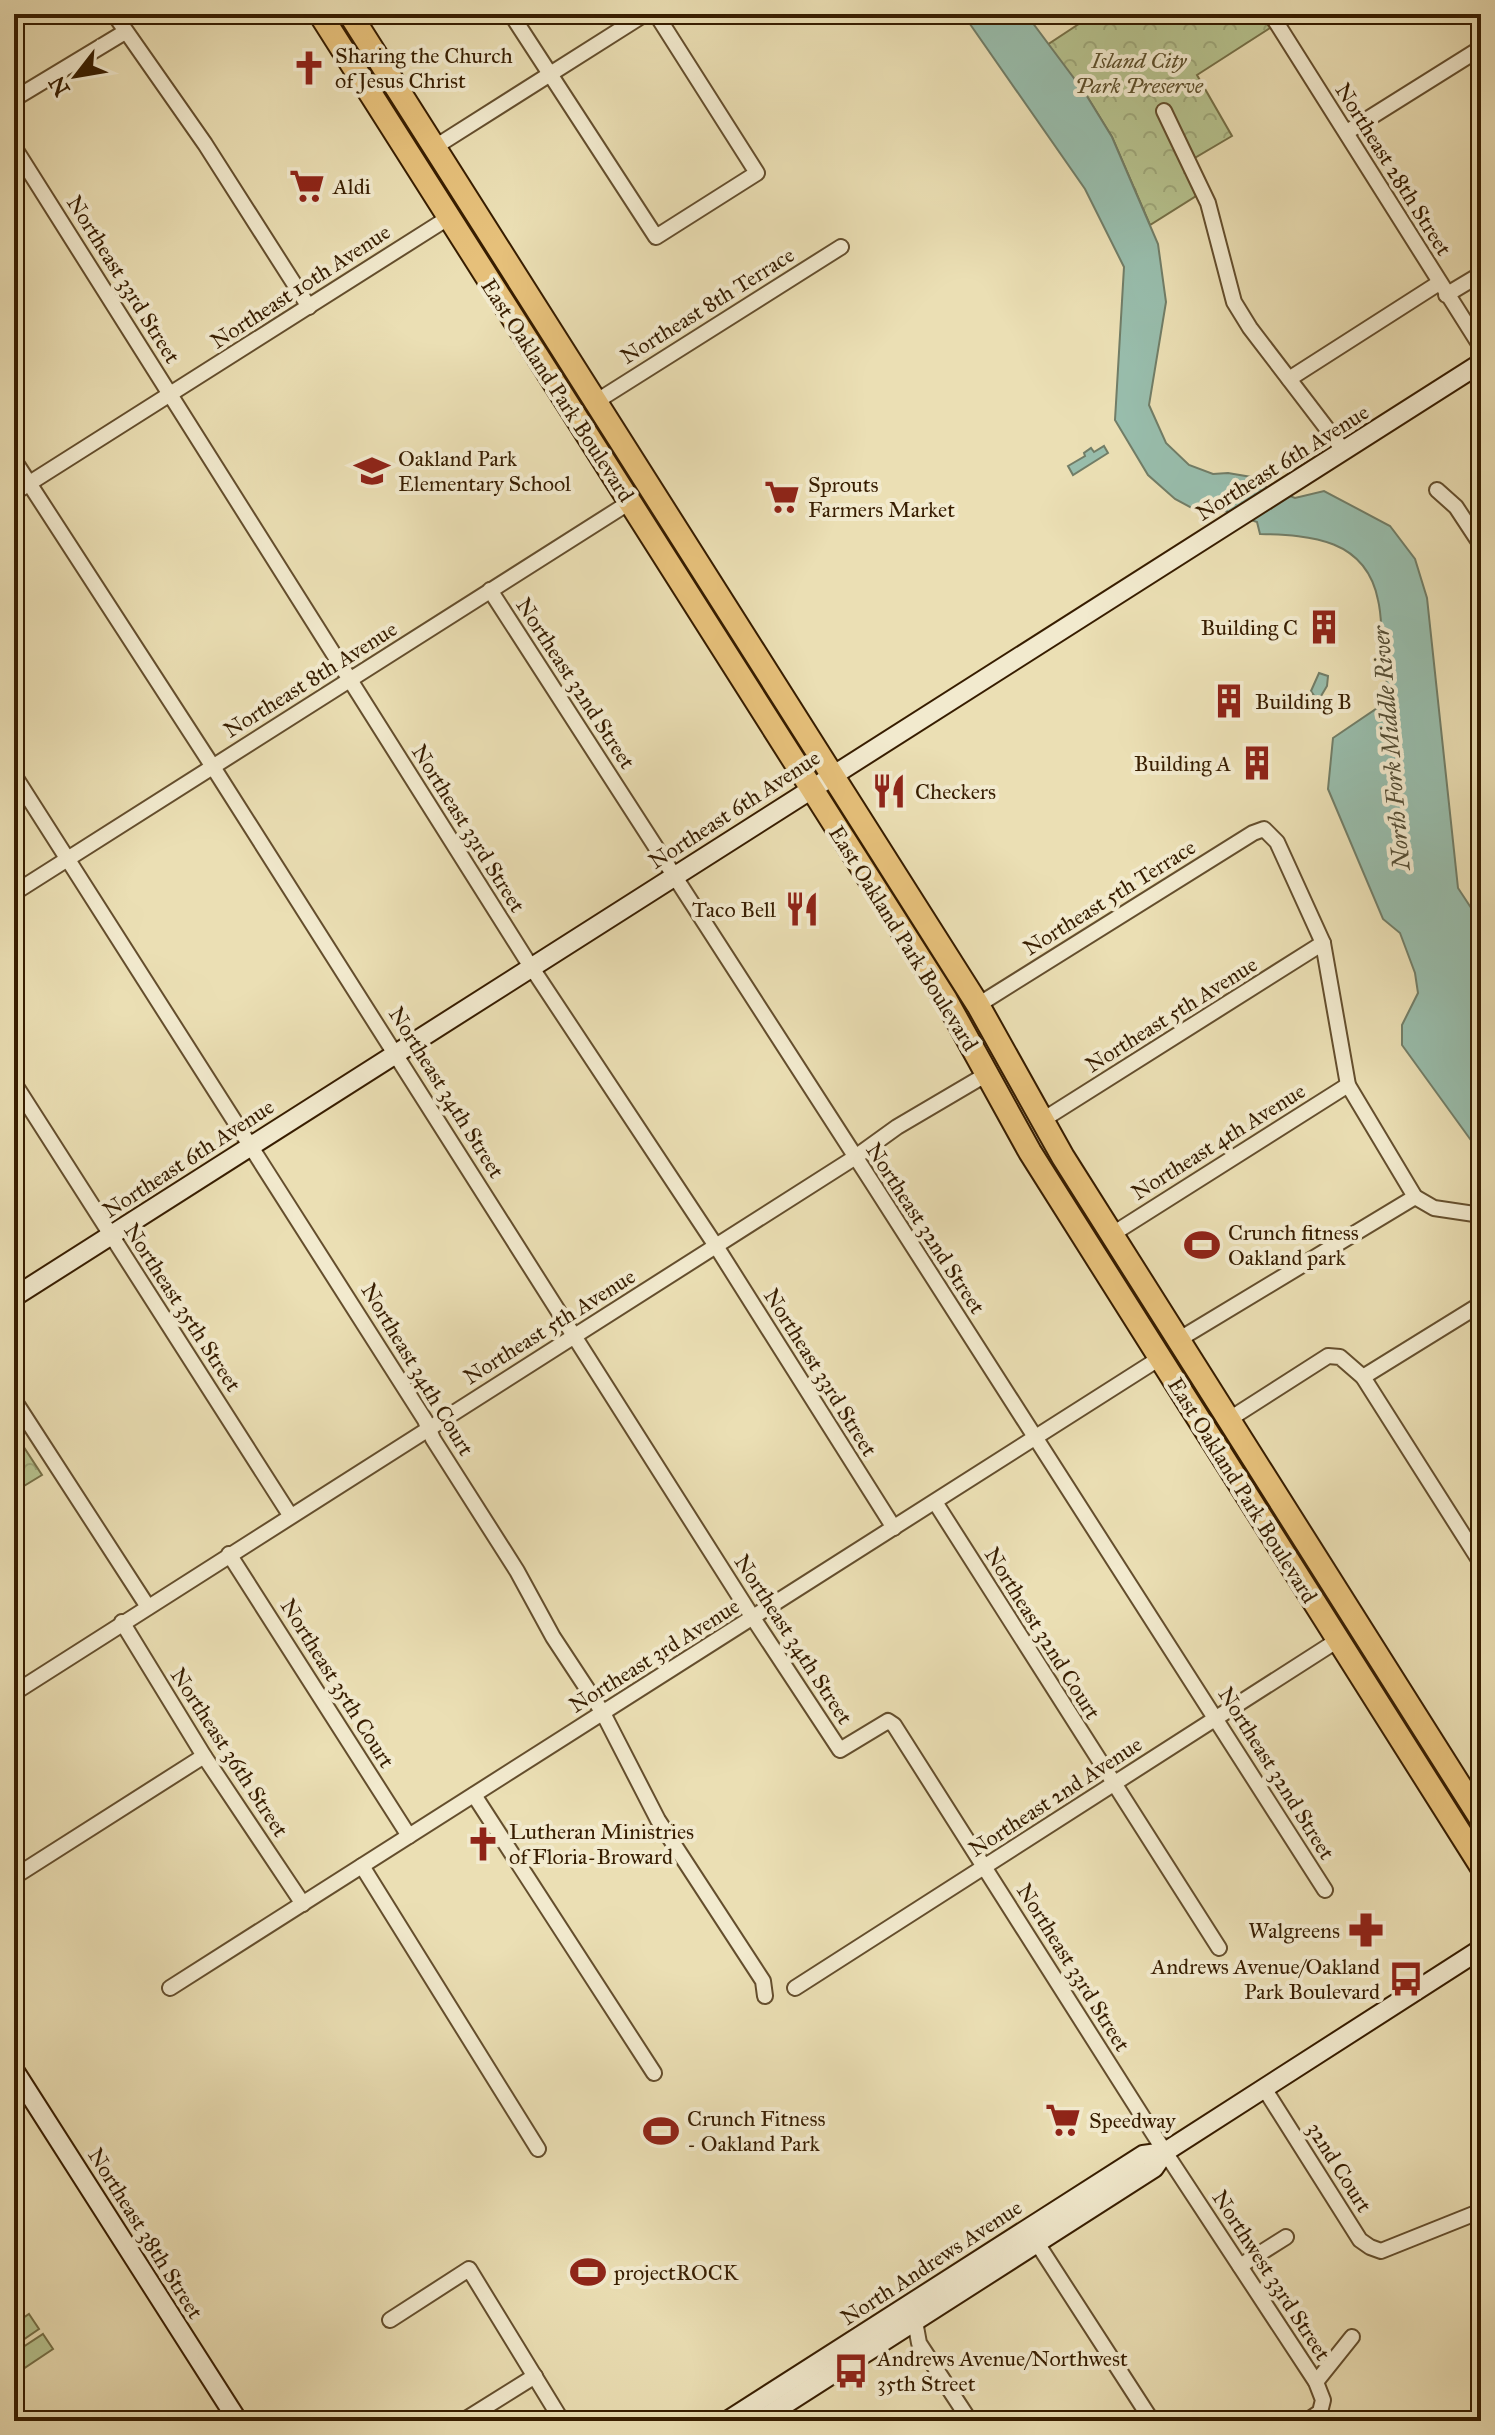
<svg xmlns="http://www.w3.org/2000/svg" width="1495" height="2435" font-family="'IM FELL Great Primer',serif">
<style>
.grass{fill:#b6c28e;stroke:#767047;stroke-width:2}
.forest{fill:url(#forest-crowns);stroke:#767047;stroke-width:2}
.water{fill:#98bdac;stroke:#717d67;stroke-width:2}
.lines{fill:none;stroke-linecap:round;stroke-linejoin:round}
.street-casing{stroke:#644e2d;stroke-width:18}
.secondary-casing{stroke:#371d00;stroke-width:22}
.primary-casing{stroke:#371d00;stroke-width:26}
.street{stroke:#f2eace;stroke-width:14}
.secondary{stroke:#f2eace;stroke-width:18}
.primary{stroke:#e6c07a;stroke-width:22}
.labels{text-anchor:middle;stroke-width:8;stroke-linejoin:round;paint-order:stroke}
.poi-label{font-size:22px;fill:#371d00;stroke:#f2eace;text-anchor:start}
.park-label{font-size:22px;font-style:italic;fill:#5d4f2b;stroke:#f2eace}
.street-label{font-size:22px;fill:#371d00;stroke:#f2eace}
.water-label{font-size:24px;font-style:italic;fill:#544d34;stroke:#f2eace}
</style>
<defs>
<pattern id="forest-crowns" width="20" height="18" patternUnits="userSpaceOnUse" patternTransform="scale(2)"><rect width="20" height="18" fill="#b6c28e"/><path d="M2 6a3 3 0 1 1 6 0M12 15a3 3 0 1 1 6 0" fill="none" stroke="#9da679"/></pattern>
</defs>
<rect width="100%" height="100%" fill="#ebdfb4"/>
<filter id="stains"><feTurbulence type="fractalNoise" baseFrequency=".0025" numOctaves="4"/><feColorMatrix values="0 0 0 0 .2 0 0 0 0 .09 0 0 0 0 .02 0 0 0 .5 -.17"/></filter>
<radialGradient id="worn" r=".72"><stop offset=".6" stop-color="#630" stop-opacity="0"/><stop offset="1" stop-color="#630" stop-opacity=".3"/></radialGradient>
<g class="grass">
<polygon points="29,2314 39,2329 14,2346 14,2324"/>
<polygon points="43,2334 53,2349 20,2371 14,2362 14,2353"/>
</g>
<g class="forest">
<polygon points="1094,14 1260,14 1270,28 1197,75 1232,136 1183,165 1196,196 1150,225 1112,137 1085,93 1047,45"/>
<polygon points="14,1432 42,1475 14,1492"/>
</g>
<g class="water">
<path d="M 963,14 L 1026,14 L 1085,93 L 1112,137 L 1158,244 L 1166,302 L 1149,405 L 1166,443 L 1189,465 L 1213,474 L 1228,473 L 1263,479 L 1266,487 L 1295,498 L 1324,491 L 1390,526 L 1415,559 L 1427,598 L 1458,888 L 1481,923 L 1481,1148 L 1478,1150 L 1402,1045 L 1402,1025 L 1418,993 L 1415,973 L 1400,933 L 1383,919 L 1328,789 L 1333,738 L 1383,704 C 1390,682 1385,660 1382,637 C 1381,625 1381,612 1378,600 C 1366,539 1311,535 1260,534 L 1257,522 L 1226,511 L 1205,515 L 1175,499 L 1148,475 L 1115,420 L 1124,267 L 1085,189 Z"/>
<polygon points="1104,446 1108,453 1073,475 1068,466 1085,456 1084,453 1091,448 1094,452"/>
<polygon points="1319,673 1328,676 1327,686 1321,696 1315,697 1311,691"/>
</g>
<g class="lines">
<g class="street-casing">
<g id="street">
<polyline points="114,14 205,144 309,307"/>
<polyline points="511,14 656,237 757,173 656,14"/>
<polyline points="1271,14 1481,347"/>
<polyline points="14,99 125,32"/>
<polyline points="1164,111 1208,203 1234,302 1250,328 1344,451"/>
<polyline points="1347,132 1481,48"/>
<polyline points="14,147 526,959 716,1246 894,1528"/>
<polyline points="435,147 645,14"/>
<polyline points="1446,295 1481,274"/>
<polyline points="1289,379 1439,283"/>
<polyline points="597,401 841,247"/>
<polyline points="14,460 213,767 753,1618 840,1750 888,1721 894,1725 1165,2152 1316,2382 1323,2400 1320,2412 1307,2421"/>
<polyline points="1437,490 1456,507 1481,545"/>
<polyline points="14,493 448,218"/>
<path d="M 490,590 C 769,1023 1049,1455 1325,1890"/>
<polyline points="14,775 425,1420 433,1439 517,1571 553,1637 603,1713 658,1820 763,1981 765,1996"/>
<polyline points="14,893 630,502"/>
<polyline points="978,1005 1253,833 1264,829 1277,842 1323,943 1348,1085 1415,1197 1434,1208 1481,1215"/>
<polyline points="14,1083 290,1515"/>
<polyline points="1041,1121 1323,943"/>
<polyline points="1111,1235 1348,1085"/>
<polyline points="1178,1340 1415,1197"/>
<polyline points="1363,1377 1481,1304"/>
<polyline points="14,1400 148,1607"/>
<polyline points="1228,1420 1328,1356 1340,1357 1363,1377 1481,1563"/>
<polyline points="935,1502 1219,1948"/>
<polyline points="229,1554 409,1836"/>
<polyline points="122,1622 204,1756 303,1904"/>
<polyline points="14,1693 854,1158 897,1127 987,1074"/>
<polyline points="474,1795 654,2073"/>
<polyline points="362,1866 538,2149"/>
<polyline points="14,1877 204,1756"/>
<polyline points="170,1988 1160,1358"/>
<polyline points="795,1988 1338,1640"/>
<polyline points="1264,2088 1360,2240 1370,2247 1381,2251 1481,2211"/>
<polyline points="1037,2243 1152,2421"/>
<polyline points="1240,2266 1286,2237"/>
<polyline points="911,2314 915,2321 919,2343 970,2421"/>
<polyline points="390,2320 469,2269 562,2421"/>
<polyline points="1316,2382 1352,2337"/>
<polyline points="463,2421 535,2376"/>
</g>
</g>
<g class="secondary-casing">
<g id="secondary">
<polyline points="14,1297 1481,363"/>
<polyline points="14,2070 238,2421"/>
<polyline points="727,2421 1143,2155 1165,2152"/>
<polyline points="759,2421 1154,2168 1165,2152 1481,1949"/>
</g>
</g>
<g class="primary-casing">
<g id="primary">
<polyline points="320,14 946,1000 1030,1152 1481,1866"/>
<polyline points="350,14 978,1005 1063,1157 1481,1819"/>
</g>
</g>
<use href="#street" class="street"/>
<use href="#secondary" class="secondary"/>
<use href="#primary" class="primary"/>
</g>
<defs>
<g id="church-bare" transform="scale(2.76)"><path d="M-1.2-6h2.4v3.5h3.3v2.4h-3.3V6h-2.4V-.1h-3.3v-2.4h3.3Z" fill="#8f2418" stroke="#f2eace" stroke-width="2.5" paint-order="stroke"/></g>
<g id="supermarket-bare" transform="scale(2.76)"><path d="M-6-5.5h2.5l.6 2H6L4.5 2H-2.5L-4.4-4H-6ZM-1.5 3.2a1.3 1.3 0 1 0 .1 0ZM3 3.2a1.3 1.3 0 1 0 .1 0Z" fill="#8f2418" stroke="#f2eace" stroke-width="2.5" paint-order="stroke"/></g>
<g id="school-bare" transform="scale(2.76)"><path d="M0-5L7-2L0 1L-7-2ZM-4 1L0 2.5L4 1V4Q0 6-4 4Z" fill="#8f2418" stroke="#f2eace" stroke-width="2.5" paint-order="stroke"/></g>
<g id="building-bare" transform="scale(2.76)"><path d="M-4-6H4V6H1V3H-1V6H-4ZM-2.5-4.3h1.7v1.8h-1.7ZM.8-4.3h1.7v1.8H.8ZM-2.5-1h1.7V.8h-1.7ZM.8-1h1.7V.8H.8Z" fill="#8f2418" stroke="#f2eace" stroke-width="2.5" paint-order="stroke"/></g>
<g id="restaurant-bare" transform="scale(2.76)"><path d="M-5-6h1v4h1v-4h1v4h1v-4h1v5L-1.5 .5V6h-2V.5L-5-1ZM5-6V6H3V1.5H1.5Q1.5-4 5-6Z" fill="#8f2418" stroke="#f2eace" stroke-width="2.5" paint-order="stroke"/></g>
<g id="stadium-bare" transform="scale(2.76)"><path d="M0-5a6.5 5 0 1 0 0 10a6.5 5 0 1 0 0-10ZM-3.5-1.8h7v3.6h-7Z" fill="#8f2418" stroke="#f2eace" stroke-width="2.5" paint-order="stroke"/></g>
<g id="pharmacy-bare" transform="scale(2.76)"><path d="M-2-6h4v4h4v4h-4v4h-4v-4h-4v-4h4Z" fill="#8f2418" stroke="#f2eace" stroke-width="2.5" paint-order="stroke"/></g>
<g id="bus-bare" transform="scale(2.76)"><path d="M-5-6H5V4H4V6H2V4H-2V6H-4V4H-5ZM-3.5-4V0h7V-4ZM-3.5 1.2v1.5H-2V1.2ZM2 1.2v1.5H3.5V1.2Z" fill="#8f2418" stroke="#f2eace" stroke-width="2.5" paint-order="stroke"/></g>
</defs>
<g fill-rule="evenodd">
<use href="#church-bare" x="309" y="68"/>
<use href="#supermarket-bare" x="307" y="186"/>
<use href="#school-bare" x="372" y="471"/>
<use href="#supermarket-bare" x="782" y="497"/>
<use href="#building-bare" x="1324" y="627"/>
<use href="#building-bare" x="1229" y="701"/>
<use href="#building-bare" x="1257" y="763"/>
<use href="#restaurant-bare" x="889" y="791"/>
<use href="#restaurant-bare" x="802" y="909"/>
<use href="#stadium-bare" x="1202" y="1245"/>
<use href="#church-bare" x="483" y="1844"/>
<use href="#pharmacy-bare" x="1366" y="1930"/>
<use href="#bus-bare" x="1406" y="1979"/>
<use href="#supermarket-bare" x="1063" y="2120"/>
<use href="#stadium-bare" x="661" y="2131"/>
<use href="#stadium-bare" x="588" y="2272"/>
<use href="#bus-bare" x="851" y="2371"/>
</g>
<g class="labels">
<g class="poi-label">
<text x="335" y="63">Sharing the Church<tspan x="335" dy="25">of Jesus Christ</tspan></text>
<text x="333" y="194">Aldi</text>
<text x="398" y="466">Oakland Park<tspan x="398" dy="25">Elementary School</tspan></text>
<text x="808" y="492">Sprouts<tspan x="808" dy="25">Farmers Market</tspan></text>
<text x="1298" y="635" text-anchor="end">Building C</text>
<text x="1255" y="709">Building B</text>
<text x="1231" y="771" text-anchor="end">Building A</text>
<text x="915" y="799">Checkers</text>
<text x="776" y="917" text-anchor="end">Taco Bell</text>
<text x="1228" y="1240">Crunch fitness<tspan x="1228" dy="25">Oakland park</tspan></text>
<text x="509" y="1839">Lutheran Ministries<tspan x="509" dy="25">of Floria-Broward</tspan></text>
<text x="1340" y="1938" text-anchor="end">Walgreens</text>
<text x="1380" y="1974" text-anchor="end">Andrews Avenue/Oakland<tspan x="1380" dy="25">Park Boulevard</tspan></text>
<text x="687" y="2126">Crunch Fitness<tspan x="687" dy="25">- Oakland Park</tspan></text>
<text x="1089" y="2128">Speedway</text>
<text x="614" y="2280">projectROCK</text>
<text x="877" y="2366">Andrews Avenue/Northwest<tspan x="877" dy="25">35th Street</tspan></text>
</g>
<g class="park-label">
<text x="1139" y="68">Island City<tspan x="1139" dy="25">Park Preserve</tspan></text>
</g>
<g class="street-label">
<text transform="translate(1394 169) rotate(58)" y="8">Northeast 28th Street</text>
<text transform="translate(124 279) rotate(58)" y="8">Northeast 33rd Street</text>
<text transform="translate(300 286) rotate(-33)" y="8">Northeast 10th Avenue</text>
<text transform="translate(707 305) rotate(-32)" y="8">Northeast 8th Terrace</text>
<text transform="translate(558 390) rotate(57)" y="8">East Oakland Park Boulevard</text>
<text transform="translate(1282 462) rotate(-32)" y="8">Northeast 6th Avenue</text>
<text transform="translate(310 679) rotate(-32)" y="8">Northeast 8th Avenue</text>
<text transform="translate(576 683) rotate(57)" y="8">Northeast 32nd Street</text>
<text transform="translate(734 809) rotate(-33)" y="8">Northeast 6th Avenue</text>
<text transform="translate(469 828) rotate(58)" y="8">Northeast 33rd Street</text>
<text transform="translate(1109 897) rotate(-32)" y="8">Northeast 5th Terrace</text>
<text transform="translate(904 938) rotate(58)" y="8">East Oakland Park Boulevard</text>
<text transform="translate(1171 1014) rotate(-32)" y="8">Northeast 5th Avenue</text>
<text transform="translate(447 1092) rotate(58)" y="8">Northeast 34th Street</text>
<text transform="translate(1218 1141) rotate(-32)" y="8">Northeast 4th Avenue</text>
<text transform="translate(188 1158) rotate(-33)" y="8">Northeast 6th Avenue</text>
<text transform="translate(926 1228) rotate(57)" y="8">Northeast 32nd Street</text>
<text transform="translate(183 1307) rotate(57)" y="8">Northeast 35th Street</text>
<text transform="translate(549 1326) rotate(-32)" y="8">Northeast 5th Avenue</text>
<text transform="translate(418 1369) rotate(59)" y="8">Northeast 34th Court</text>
<text transform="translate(821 1372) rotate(58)" y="8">Northeast 33rd Street</text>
<text transform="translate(1243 1490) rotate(58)" y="8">East Oakland Park Boulevard</text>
<text transform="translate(1043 1633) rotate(58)" y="8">Northeast 32nd Court</text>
<text transform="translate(794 1639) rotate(57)" y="8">Northeast 34th Street</text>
<text transform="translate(654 1655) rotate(-32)" y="8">Northeast 3rd Avenue</text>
<text transform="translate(338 1683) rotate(58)" y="8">Northeast 35th Court</text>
<text transform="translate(230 1752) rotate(57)" y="8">Northeast 36th Street</text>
<text transform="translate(1277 1773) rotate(58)" y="8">Northeast 32nd Street</text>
<text transform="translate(1055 1796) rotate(-33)" y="8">Northeast 2nd Avenue</text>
<text transform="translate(1074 1967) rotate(58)" y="8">Northeast 33rd Street</text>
<text transform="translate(1340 2167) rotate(58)" y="8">32nd Court</text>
<text transform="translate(146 2233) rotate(58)" y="8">Northeast 38th Street</text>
<text transform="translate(931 2262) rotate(-33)" y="8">North Andrews Avenue</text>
<text transform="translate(1272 2275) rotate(57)" y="8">Northwest 33rd Street</text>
</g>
<g class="water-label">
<text transform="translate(1391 748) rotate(-95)" y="8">North Fork Middle River</text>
</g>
</g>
<rect width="1495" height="2435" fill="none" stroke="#ebdfb4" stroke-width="48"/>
<rect x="16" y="16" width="1463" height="2403" fill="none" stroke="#371d00" stroke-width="4"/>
<rect x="24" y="24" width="1447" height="2387" fill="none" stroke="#371d00" stroke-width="2"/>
<g transform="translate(76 76) rotate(239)" stroke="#f2eace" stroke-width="6" paint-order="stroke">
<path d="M0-6L14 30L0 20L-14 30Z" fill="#371d00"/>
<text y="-12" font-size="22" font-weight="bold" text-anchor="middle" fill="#371d00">N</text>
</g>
<rect width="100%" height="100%" filter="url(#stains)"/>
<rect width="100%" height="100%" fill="url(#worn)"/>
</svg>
